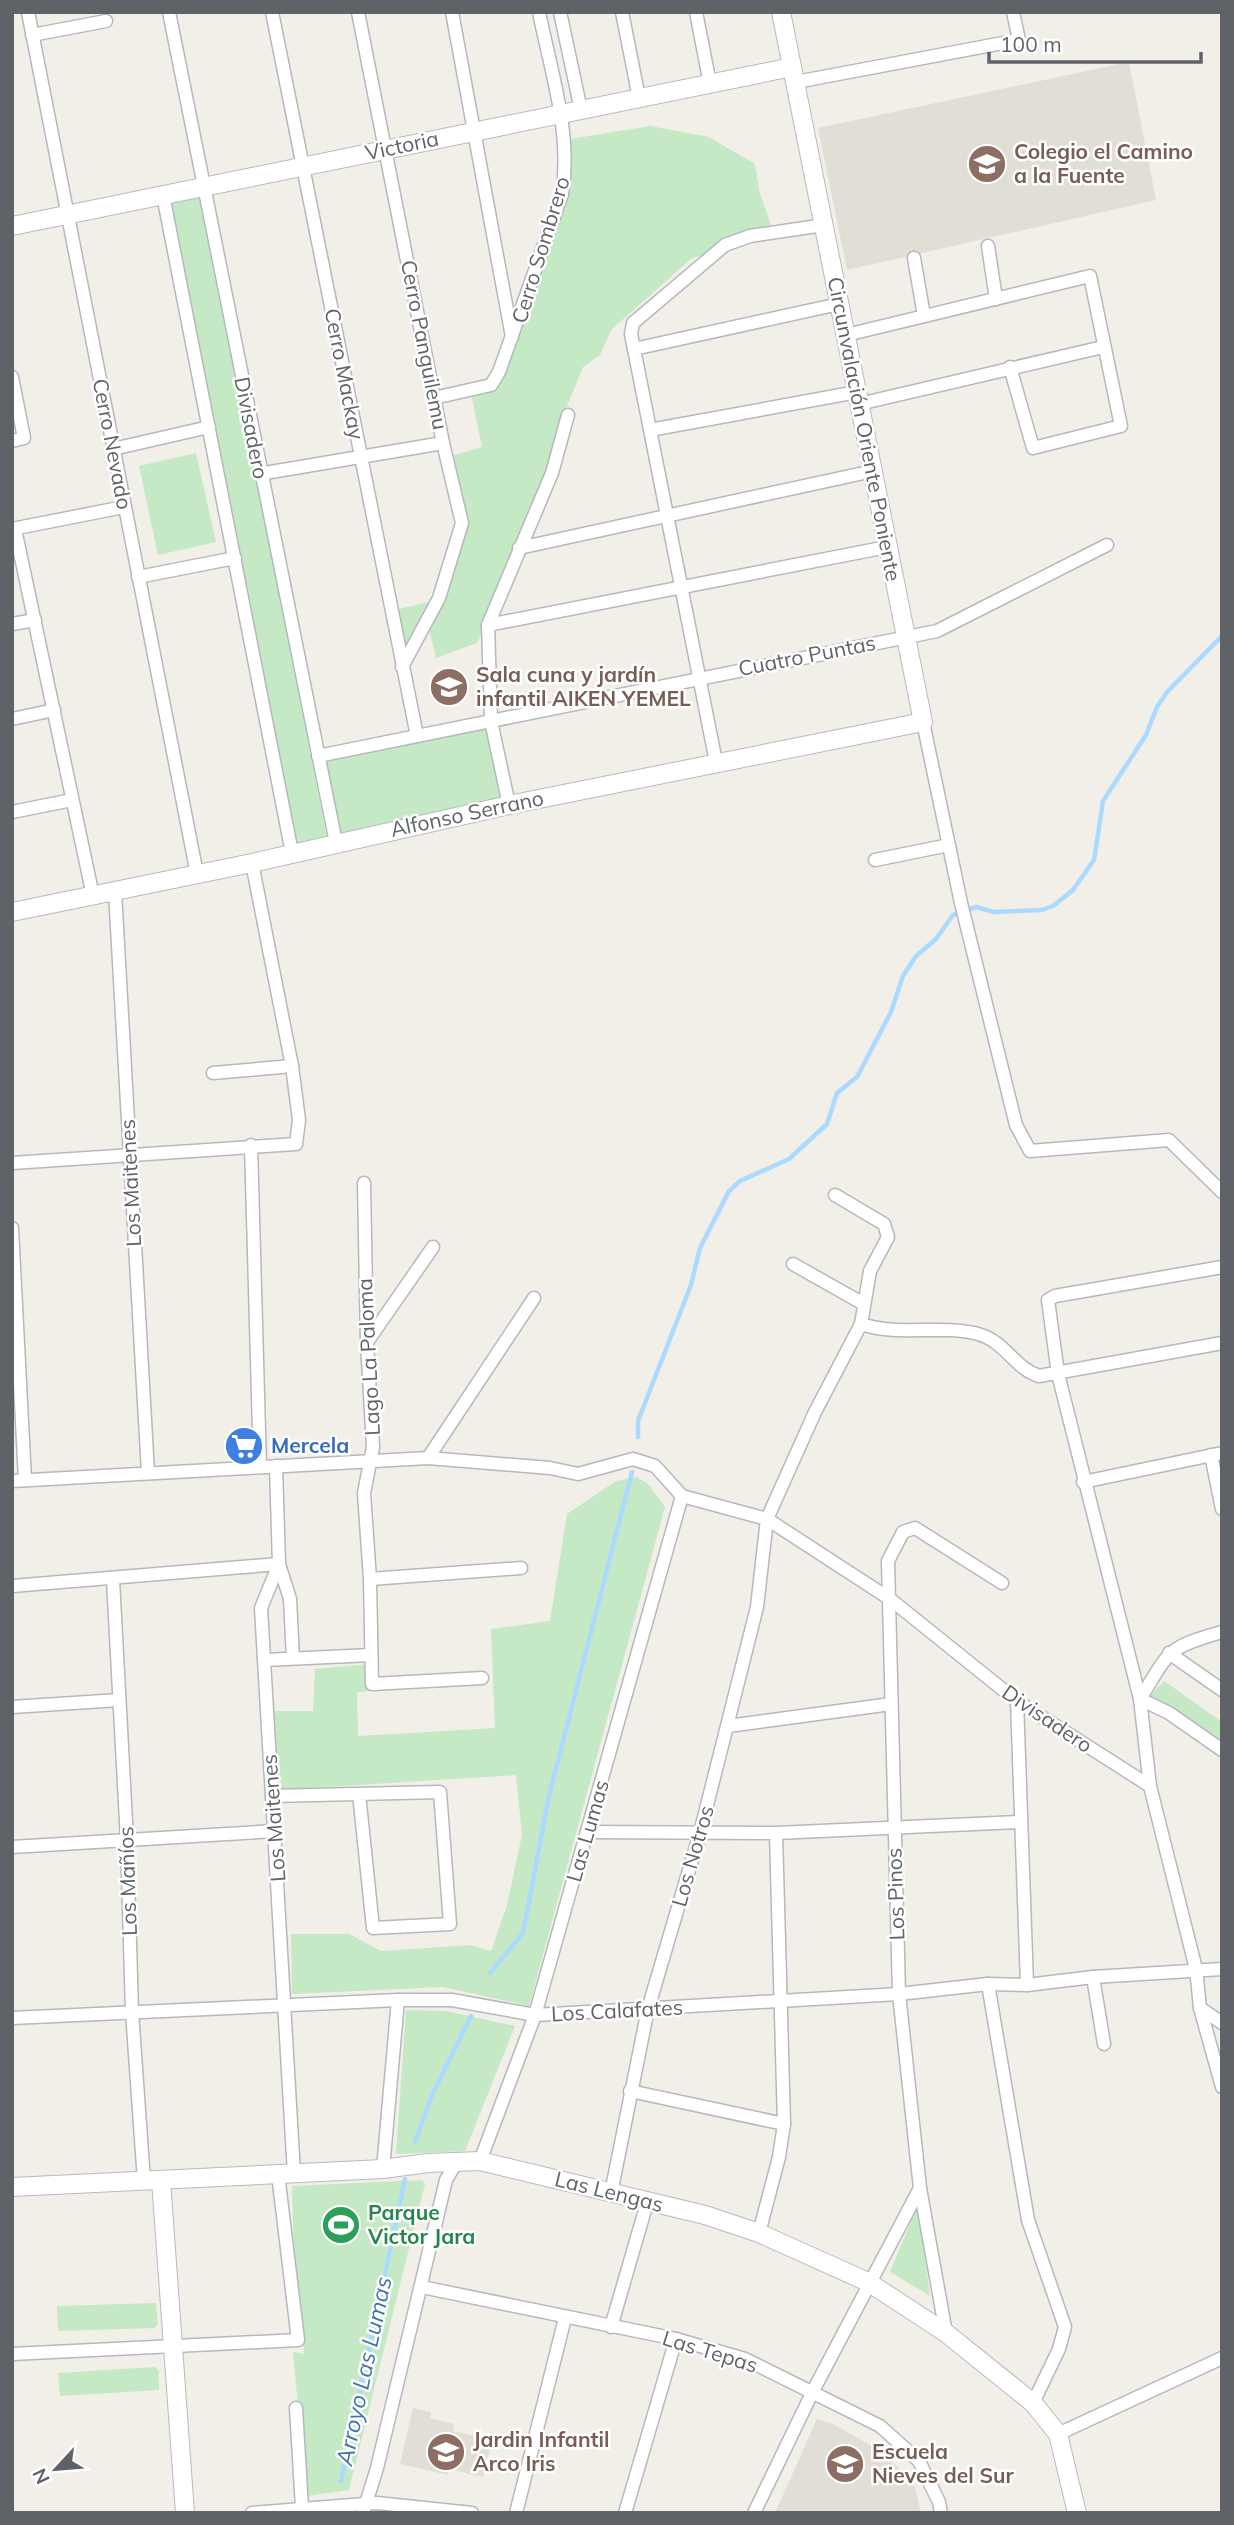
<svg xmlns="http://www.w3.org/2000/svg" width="1234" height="2525" font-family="Mulish,sans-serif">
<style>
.education{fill:#e1ded6}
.green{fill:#c5e8c5}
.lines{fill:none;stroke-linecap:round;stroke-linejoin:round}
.stream{stroke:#aadaff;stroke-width:4.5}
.street-casing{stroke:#b5b8bc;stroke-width:15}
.secondary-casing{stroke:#b6babf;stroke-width:20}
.street{stroke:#fff;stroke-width:12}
.secondary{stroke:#fff;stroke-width:18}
.labels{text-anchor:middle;stroke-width:5;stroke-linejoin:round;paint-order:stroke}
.street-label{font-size:21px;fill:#5f6368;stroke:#fff}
.education-label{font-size:21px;font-weight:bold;fill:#785e54;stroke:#fff;text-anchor:start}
.shop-label{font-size:21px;font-weight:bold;fill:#366cbe;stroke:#fff;text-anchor:start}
.leisure-label{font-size:21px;font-weight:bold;fill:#27864d;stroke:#fff;text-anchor:start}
.water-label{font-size:23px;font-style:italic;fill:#4174aa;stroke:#fff}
</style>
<rect width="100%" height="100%" fill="#f1efe8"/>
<g class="education">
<polygon points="1129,62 1156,200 847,270 818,128"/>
<polygon points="413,2408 431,2412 430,2418 454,2424 453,2431 492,2440 483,2477 449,2469 448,2475 400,2464"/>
<polygon points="817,2419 833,2424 875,2448 913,2480 921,2513 775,2513"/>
</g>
<g class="green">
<path d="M 650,126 L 709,137 L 755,164 L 760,194 L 775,236 L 692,258 L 611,330 L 600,355 L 583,367 L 563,416 L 545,484 L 477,643 L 436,658 L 429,629 L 465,527 L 451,456 L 482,447 L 471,394 L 493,388 C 530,319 564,217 571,139 Z"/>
<polygon points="201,194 327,839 298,846 167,200"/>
<polygon points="196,453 216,542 158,555 139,466"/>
<polygon points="434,601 404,656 394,610"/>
<polygon points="487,727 501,799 341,836 325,759"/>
<polygon points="637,1477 648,1484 665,1507 529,2006 443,1987 292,1994 291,1934 349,1934 381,1951 470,1945 491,1951 507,1905 522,1835 516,1775 279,1790 274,1711 313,1711 315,1669 369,1664 370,1691 357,1692 358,1736 495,1728 491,1629 550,1621 567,1514 616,1481"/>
<polygon points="1164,1681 1222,1722 1222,1752 1147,1699"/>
<polygon points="406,2010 446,2011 515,2026 465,2151 396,2154"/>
<polygon points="422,2180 425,2184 349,2490 306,2496 293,2352 304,2354 294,2261 292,2186"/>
<polygon points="918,2205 930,2296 890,2272"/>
<polygon points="156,2303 158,2324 155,2328 58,2331 57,2306"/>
<polygon points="155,2367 159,2371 159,2390 60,2396 58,2373"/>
</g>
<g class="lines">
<g class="stream">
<polyline points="638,1437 638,1421 691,1285 700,1248 729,1191 740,1181 789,1159 827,1124 837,1093 857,1077 891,1012 903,976 916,956 936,939 953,915 976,907 994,912 1042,910 1053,906 1073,890 1094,860 1103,801 1146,735 1157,707 1167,692 1222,636"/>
<polyline points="490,1973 523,1933 549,1796 632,1472"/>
<polyline points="415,2142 432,2095 471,2016"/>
<polyline points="341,2481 405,2179"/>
</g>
<g class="street-casing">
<g id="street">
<polyline points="28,12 197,874"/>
<polyline points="169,12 336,843"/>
<polyline points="272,12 417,736"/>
<polyline points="358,12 443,443 462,523 439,598 402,667"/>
<polyline points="452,12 512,337"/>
<polyline points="560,12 581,110"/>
<polyline points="622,12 639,98"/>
<polyline points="696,12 710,84"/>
<polyline points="32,35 106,21"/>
<polyline points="796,82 1019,40 1013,12"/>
<polyline points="163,195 292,853"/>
<polyline points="988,246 996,299"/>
<polyline points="914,258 924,316"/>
<polyline points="846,335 1090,276 1121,426 1033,448 1010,367"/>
<polyline points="634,349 839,304"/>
<polyline points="12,377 24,438 12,441"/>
<path d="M 434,398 L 491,385 L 499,372 L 562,194 C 572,134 551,72 539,12"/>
<polyline points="859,404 1103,347"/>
<polyline points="650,430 857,392"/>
<polyline points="113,449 209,427"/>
<polyline points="259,474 443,443"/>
<polyline points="12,529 124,507"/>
<polyline points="15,529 93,896"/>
<polyline points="519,548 873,471"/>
<polyline points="138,577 235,558"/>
<polyline points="12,624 35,620"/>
<polyline points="488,625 887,547"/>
<polyline points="12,719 54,710"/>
<polyline points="923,722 961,903 1016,1125 1030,1151 1169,1140 1222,1192"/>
<polyline points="318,756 937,631 1107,545"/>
<polyline points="716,762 631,334 633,323 725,245 750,236 824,225"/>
<polyline points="509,805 491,721 488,625 552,473 568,415"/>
<polyline points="12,812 72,800"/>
<polyline points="875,860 949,845"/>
<polyline points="115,892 148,1473"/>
<polyline points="213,1073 292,1066"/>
<polyline points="251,1145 260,1467"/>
<polyline points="12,1163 296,1144 299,1120 292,1066 252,863"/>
<polyline points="364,1183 367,1343 373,1447 364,1493 370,1579 372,1684 482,1678"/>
<polyline points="12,1228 25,1480"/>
<polyline points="793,1264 862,1303"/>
<polyline points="1222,1267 1055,1296 1048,1300 1058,1374 1140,1699 1150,1786 1196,1969 1200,2008 1222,2087"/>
<path d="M 861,1324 C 901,1337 940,1324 978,1334 C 1005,1341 1014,1368 1039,1376 L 1222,1343"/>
<polyline points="367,1342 433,1247"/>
<polyline points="1211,1455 1222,1509"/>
<polyline points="428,1458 534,1298"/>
<polyline points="276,1466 279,1564 261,1608 294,2174"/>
<polyline points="12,1481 428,1458 550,1468 578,1474 633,1459 655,1466 682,1496"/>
<polyline points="1083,1482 1222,1453"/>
<polyline points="682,1496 767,1519 890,1599 1017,1701 1150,1786"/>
<polyline points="279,1564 290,1599 293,1658"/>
<polyline points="370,1579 521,1568"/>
<polyline points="113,1580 127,1840 132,2012 144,2181"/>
<polyline points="12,1586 279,1564"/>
<path d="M 1222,1632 C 1165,1648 1170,1651 1140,1699 L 1169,1713 L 1222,1750"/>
<polyline points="1169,1653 1222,1690"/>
<polyline points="264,1660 371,1655"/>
<polyline points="1017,1701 1027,1985"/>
<polyline points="12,1707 119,1700"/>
<polyline points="728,1726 891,1704"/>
<polyline points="272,1796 440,1792 450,1924 373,1928 359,1794"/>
<polyline points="588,1832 776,1833 1019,1822"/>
<polyline points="12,1847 275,1831"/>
<polyline points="1093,1977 1104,2044"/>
<polyline points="988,1984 1028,2220 1065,2327 1059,2349 1033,2403"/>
<polyline points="1200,2008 1222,2023"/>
<polyline points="12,2018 398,2000 452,2000 535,2015 899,1994 988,1984 1027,1985 1093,1977 1222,1969"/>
<polyline points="630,2091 784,2124"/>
<polyline points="480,2161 535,2015 682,1496"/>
<polyline points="383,2169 398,2000"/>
<polyline points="920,2188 946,2333"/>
<polyline points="611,2193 648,2009 700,1833 757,1607 767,1519 815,1412 861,1324 870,1271 888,1237 884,1224 835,1195"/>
<polyline points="759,2233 779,2157 784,2124 776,1833"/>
<polyline points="422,2287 676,2339 745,2359 880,2426 919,2461 939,2502 941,2513"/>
<polyline points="611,2327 647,2203"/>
<polyline points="12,2354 298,2340 278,2174"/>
<polyline points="296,2408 302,2508"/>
<polyline points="1058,2434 1222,2358"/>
<polyline points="252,2513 377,2503 472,2513"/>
<polyline points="363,2513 377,2468 446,2180 457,2161"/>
<polyline points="516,2513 565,2318"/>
<polyline points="625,2513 676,2339"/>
<polyline points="754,2513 813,2391 920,2188 899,1994 888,1561 903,1532 915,1528 1002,1583"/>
</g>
</g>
<g class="secondary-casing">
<g id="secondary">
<polyline points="12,226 792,67"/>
<polyline points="12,912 252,863 509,805 923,722 781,12"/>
<polyline points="161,2180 185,2513"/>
<polyline points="12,2187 383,2169 428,2163 480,2161 705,2215 759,2233 868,2282 946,2333 1033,2403 1058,2434 1077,2513"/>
</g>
</g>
<use href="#street" class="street"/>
<use href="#secondary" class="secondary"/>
</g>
<defs>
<g id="school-disc" transform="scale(2.0125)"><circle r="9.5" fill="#8d6e63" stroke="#fff"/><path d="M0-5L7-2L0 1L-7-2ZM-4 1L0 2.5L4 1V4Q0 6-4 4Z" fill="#fff"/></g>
<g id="supermarket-disc" transform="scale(2.0125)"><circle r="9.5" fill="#3f7fe0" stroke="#fff"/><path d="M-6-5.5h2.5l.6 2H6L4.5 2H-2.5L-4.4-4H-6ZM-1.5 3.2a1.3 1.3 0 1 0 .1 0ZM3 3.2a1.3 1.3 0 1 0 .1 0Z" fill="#fff"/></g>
<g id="stadium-disc" transform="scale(2.0125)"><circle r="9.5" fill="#2e9e5b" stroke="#fff"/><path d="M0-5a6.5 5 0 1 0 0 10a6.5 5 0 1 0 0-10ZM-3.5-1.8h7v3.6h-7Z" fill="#fff"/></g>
</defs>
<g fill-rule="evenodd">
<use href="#school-disc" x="987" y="164"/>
<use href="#school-disc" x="449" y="687"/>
<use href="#supermarket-disc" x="244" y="1446"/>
<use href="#stadium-disc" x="341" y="2225"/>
<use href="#school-disc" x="446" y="2452"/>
<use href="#school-disc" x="845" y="2464"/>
</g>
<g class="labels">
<g class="street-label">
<text transform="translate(402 146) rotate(-12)" y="7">Victoria</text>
<text transform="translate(541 250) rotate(-73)" y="7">Cerro Sombrero</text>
<text transform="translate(424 345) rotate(79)" y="7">Cerro Panguilemu</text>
<text transform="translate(344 374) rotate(79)" y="7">Cerro Mackay</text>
<text transform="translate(251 428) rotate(79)" y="7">Divisadero</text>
<text transform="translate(864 429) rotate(79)" y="7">Circunvalación Oriente Poniente</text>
<text transform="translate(112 444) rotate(79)" y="7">Cerro Nevado</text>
<text transform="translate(807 656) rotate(-11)" y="7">Cuatro Puntas</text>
<text transform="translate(467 814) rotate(-12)" y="7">Alfonso Serrano</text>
<text transform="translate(131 1183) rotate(-93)" y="7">Los Maitenes</text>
<text transform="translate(369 1357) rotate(-93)" y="7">Lago La Paloma</text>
<text transform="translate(1047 1719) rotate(34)" y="7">Divisadero</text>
<text transform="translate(274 1818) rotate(-94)" y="7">Los Maitenes</text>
<text transform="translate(588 1831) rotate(-74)" y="7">Las Lumas</text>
<text transform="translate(693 1856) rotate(-74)" y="7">Los Notros</text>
<text transform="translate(128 1881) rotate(-92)" y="7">Los Mañíos</text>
<text transform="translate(896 1894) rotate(-92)" y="7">Los Pinos</text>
<text transform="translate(617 2011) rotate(-3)" y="7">Los Calafates</text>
<text transform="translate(609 2192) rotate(14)" y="7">Las Lengas</text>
<text transform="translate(710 2352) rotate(17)" y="7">Las Tepas</text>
</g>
<g class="education-label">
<text x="1014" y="159">Colegio el Camino<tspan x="1014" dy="24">a la Fuente</tspan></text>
<text x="476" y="682">Sala cuna y jardín<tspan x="476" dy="24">infantil AIKEN YEMEL</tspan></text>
<text x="473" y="2447">Jardin Infantil<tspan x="473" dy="24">Arco Iris</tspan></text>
<text x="872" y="2459">Escuela<tspan x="872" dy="24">Nieves del Sur</tspan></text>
</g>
<g class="shop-label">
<text x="271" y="1453">Mercela</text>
</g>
<g class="leisure-label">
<text x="368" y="2220">Parque<tspan x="368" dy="24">Victor Jara</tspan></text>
</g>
<g class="water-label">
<text transform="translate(364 2371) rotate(-78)" y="8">Arroyo Las Lumas</text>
</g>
</g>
<rect width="1234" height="2525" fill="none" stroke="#5f6368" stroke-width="28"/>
<g transform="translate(56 2469) rotate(244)" stroke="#ffffff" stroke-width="5" paint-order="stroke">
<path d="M0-5L12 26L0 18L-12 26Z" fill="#5f6368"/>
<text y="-10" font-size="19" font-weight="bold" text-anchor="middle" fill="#5f6368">N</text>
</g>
<path d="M989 52v10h212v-10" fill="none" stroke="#5f6368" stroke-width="3.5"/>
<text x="1000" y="52" font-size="21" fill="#5f6368" stroke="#ffffff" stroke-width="5" paint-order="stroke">100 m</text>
</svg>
